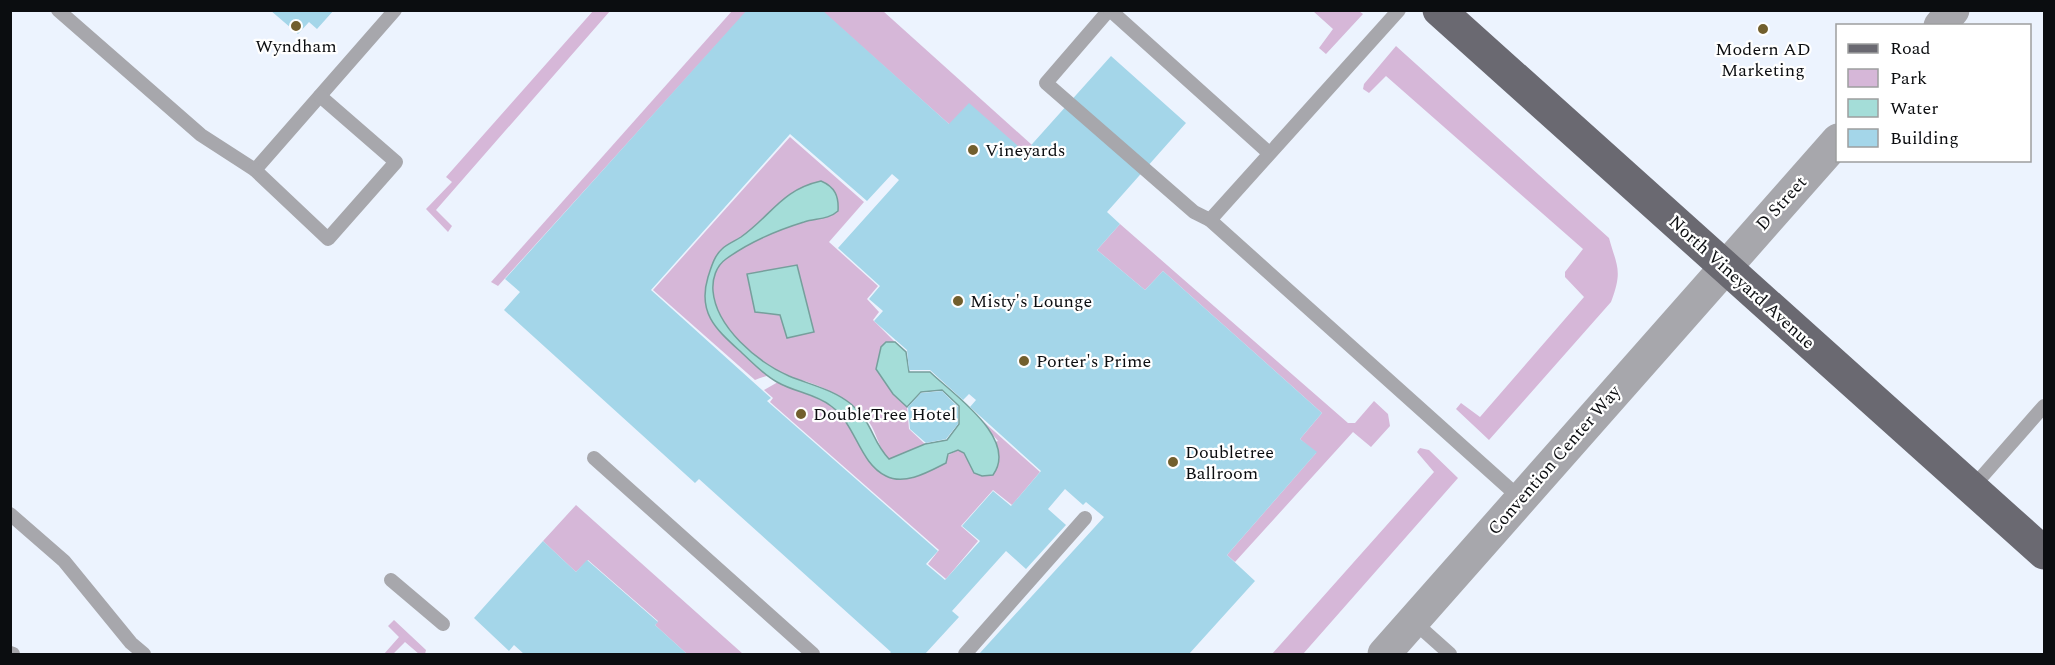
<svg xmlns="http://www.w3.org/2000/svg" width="2055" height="665" font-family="Spectral,serif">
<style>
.green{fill:#d6b7d8}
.water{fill:#a4ddd8;stroke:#769f9c;stroke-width:1.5}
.building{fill:#a4d6e9;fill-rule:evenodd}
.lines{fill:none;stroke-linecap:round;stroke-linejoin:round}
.service{stroke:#a7a7ac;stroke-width:14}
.tertiary{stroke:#a7a7ac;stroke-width:33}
.primary{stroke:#6a6971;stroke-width:33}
.poi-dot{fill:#725f2d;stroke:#fff;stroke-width:2}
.labels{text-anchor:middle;stroke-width:4.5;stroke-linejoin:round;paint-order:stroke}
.poi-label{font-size:18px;fill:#0b0d10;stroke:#fff;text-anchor:start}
.street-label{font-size:18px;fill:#0b0d10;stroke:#fff}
</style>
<rect width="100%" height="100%" fill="#ecf3fe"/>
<g class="green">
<polygon points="593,11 610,11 436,210 452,226 448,232 426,209 452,182 446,177"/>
<polygon points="732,11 747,11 498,286 491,282"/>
<polygon points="822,11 883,11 1032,145 1025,152 949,124"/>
<polygon points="1313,11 1359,11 1363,14 1326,54 1319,48 1333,29"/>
<path d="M 1396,46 L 1609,238 C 1617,267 1623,270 1611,302 L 1489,440 L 1456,409 L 1461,403 L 1480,417 L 1584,297 L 1565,277 L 1565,272 L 1583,249 L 1386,76 L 1369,93 L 1363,89 L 1364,84 Z"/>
<path d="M 790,137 L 864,202 L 829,242 L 878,286 L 867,299 L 879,312 L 873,320 L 895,342 L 886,342 L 893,394 L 907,407 L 909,429 L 925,444 L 888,460 C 879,448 877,434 869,422 C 849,395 806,377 773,375 C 768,375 761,378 755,380 L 653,290 Z"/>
<polygon points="1120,224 1348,423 1355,423 1374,401 1388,414 1390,426 1371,447 1353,432 1235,562 1227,555 1316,453 1300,439 1322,413 1163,271 1145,290 1097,250"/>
<path d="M 778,382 L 830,404 L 841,415 L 887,477 C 916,482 934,462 958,450 L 964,453 L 998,441 L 976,415 L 1040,472 L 1012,505 L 993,490 L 961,526 L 978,541 L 946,579 L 928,564 L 939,550 L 770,402 L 773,398 L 764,390 Z"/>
<polygon points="1420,448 1429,450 1458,478 1303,654 1272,654 1434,472 1417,452"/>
<polygon points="576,505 743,654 687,654 655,625 658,621 588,560 576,572 543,541"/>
<polygon points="394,620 426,650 425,654 419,654 405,642 393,654 384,654 399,637 388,626"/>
</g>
<g class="water">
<path d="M 821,181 C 835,187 839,196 838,211 C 828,220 816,218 804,222 C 778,230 748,243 726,259 C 716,266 712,279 713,291 C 716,327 757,362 789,376 C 811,385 832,389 851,404 C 874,424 871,440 889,459 L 925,444 L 947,440 L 959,424 L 959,406 L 942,390 L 921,392 L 907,407 L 893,394 L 876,369 L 881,347 L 886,342 L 895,342 L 906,352 L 909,372 L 930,372 C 954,395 1019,439 993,475 L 982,476 L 974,473 L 964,453 L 958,450 L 948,454 L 946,463 C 930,471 905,486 886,476 C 859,463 856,424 831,406 C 816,394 794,392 777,382 C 764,375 753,363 742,353 C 717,330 697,314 708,277 C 711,268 714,256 722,249 C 727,244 735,241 741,237 C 772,215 781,190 821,181 Z"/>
<polygon points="797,265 814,332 787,338 780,315 755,312 747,274"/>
</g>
<g class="building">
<polygon points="270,10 334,10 317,29 309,22 298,34"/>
<path d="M 747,10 L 822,10 L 949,124 L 969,103 L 1025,152 L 1111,56 L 1186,123 L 1107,212 L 1120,224 L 1097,250 L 1145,290 L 1163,271 L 1322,413 L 1300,439 L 1317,452 L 1227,555 L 1255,581 L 1189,654 L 979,654 L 1104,517 L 1086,502 L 1083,505 L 1065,489 L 1048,509 L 1066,525 L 1026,569 L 1006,551 L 952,611 L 959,617 L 925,654 L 889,654 L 891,652 L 699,479 L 695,483 L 504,310 L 520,292 L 505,279 ZM 790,134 L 867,201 L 892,174 L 899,180 L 838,248 L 880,286 L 869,299 L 883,311 L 874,321 L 907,350 L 909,370 L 930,370 L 963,400 L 969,394 L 976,400 L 970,407 L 1041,471 L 1011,506 L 993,491 L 985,500 L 962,526 L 980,541 L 945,580 L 926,564 L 938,551 L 767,401 L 771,398 L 651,290 Z"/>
<polygon points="942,391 958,407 958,424 946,439 926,443 910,429 908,407 921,393"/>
<polygon points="543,541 576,572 587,560 658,622 655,625 687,654 524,654 514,645 509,651 474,618"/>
</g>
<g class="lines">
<g class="service">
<polyline points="58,10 201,135 255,170 395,10"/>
<polyline points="1109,10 1046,83 1194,212 1210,220"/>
<polyline points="1110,10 1269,153"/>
<polyline points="1399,10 1210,220 1521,499"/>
<polyline points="255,170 328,239 396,162 320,96"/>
<polyline points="594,458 813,654"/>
<polyline points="1972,488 2044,406"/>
<polyline points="10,514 64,561 131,643 144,654"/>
<polyline points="391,580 443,624"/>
<polyline points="1413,621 1450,654"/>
<polyline points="10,653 13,654"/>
<polyline points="965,654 1085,518"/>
</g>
<g class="tertiary">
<polyline points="1940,26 1953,10"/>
<polyline points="1384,654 1838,140"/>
</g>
<polyline class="primary" points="1439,10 2044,553"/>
</g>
<g class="poi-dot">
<circle cx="296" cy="26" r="6"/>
<circle cx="1763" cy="29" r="6"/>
<circle cx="973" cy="150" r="6"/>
<circle cx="958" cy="301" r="6"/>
<circle cx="1024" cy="361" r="6"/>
<circle cx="801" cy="414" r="6"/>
<circle cx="1173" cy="462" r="6"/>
</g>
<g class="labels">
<g class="poi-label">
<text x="296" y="52" text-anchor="middle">Wyndham</text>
<text x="1763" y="55" text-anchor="middle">Modern AD<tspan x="1763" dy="21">Marketing</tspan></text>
<text x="985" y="156">Vineyards</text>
<text x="970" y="307">Misty's Lounge</text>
<text x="1036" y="367">Porter's Prime</text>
<text x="813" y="420">DoubleTree Hotel</text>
<text x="1185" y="458">Doubletree<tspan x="1185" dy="21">Ballroom</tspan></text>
</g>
<g class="street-label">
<text transform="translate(1781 203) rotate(-48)" y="6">D Street</text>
<text transform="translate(1742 282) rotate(42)" y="6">North Vineyard Avenue</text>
<text transform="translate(1554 460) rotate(-49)" y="6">Convention Center Way</text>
</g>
</g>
<rect width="2055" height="665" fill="none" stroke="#0b0d10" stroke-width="24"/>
<rect x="1836" y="24" width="195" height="138" fill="#ffffff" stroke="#9d9e9f" stroke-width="1.5"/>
<rect x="1848" y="44" width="30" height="9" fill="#6a6971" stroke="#9d9e9f" stroke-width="1.5"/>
<text x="1890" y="54" font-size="18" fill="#0b0d10">Road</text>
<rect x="1848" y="69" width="30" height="18" fill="#d6b7d8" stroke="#9d9e9f" stroke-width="1.5"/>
<text x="1890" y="84" font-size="18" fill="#0b0d10">Park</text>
<rect x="1848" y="99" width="30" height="18" fill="#a4ddd8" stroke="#9d9e9f" stroke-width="1.5"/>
<text x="1890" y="114" font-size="18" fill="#0b0d10">Water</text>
<rect x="1848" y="129" width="30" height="18" fill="#a4d6e9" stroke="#9d9e9f" stroke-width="1.5"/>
<text x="1890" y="144" font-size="18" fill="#0b0d10">Building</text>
</svg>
